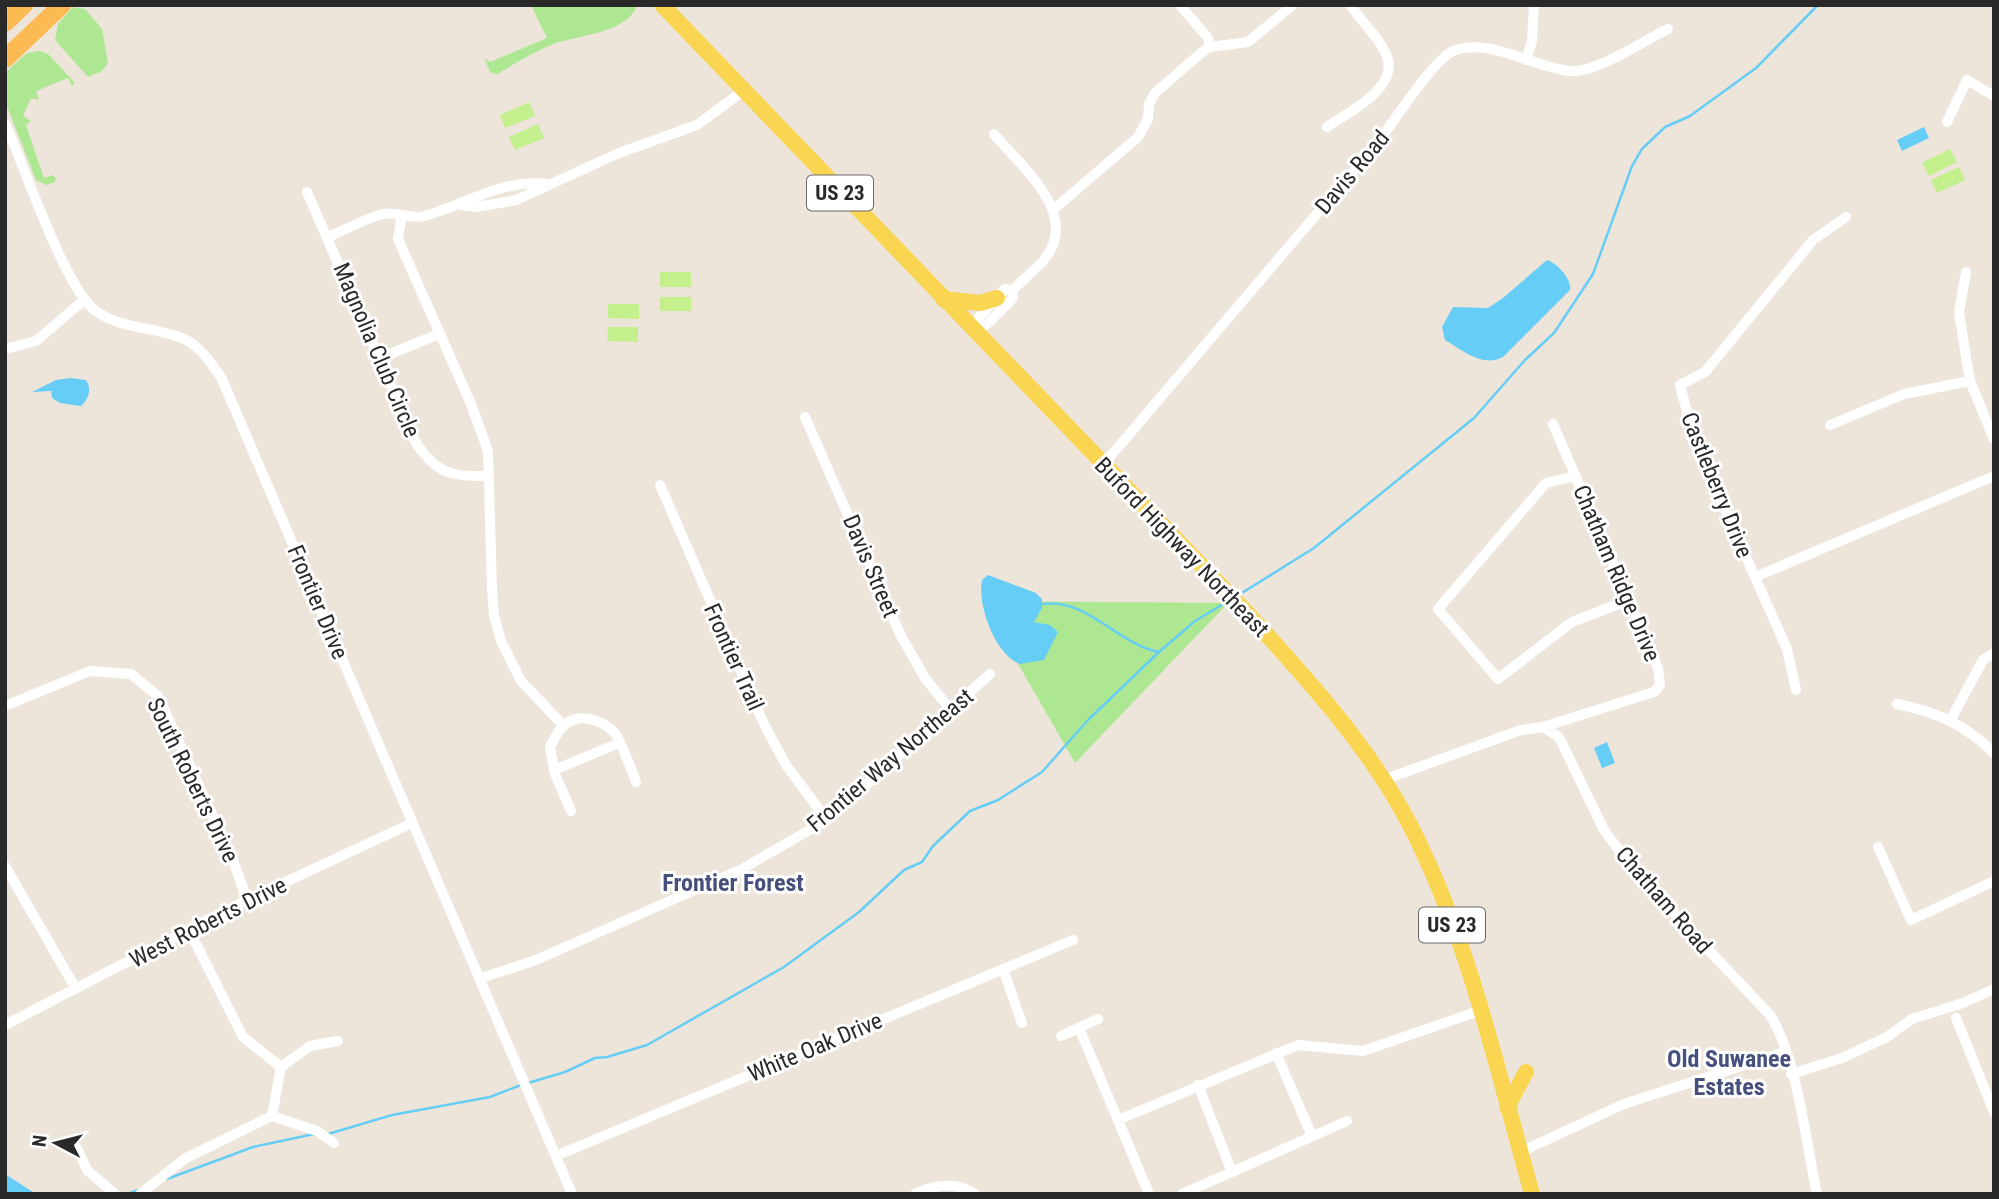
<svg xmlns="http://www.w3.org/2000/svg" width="1999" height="1199" font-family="'Roboto Condensed',sans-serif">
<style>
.green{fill:#aee792}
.pitch{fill:#c4ef8d}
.water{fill:#66cdf6}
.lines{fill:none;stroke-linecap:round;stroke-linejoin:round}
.stream{stroke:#66cdf6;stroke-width:2.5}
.minor{stroke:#fff;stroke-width:10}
.primary{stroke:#f9d552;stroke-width:16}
.trunk{stroke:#fcba52;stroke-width:18}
.labels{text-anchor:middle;stroke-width:6;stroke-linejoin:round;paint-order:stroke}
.shield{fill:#fff;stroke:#696969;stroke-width:2}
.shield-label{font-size:21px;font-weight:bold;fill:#292929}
.street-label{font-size:23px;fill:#292929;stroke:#fff}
.neighbourhood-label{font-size:24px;font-weight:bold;fill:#47507d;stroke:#fff}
</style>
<rect width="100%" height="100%" fill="#ede5da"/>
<g class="green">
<path d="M 531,5 L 637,5 C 628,33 579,35 556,43 C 535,51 516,63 497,74 L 490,72 L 484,58 L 490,62 L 547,38 Z"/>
<polygon points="73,7 85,9 102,29 108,63 102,71 88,77 55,40 58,24"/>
<polygon points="39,51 48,54 75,83 72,86 68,78 36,91 39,100 31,98 23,116 31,121 26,125 44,178 53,175 56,178 55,182 46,185 36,180 5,101 5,73 27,53"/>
<polygon points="982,601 1228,603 1075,763"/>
</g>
<g class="pitch">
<polygon points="529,102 535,116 505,128 500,115"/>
<polygon points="538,124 544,138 515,150 509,137"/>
<polygon points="1950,149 1957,162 1929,176 1922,163"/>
<polygon points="1959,167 1965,180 1937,193 1931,180"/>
<rect x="660" y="272" width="31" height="15"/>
<rect x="660" y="297" width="31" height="14"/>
<polygon points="608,304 639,304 639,319 608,318"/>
<polygon points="608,327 638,327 638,342 607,341"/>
</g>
<g class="water">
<polygon points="1924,127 1929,138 1902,151 1897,140"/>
<path d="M 1547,260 C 1557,263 1572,279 1570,290 L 1503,357 C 1483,368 1462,350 1445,340 L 1442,327 L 1453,307 L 1488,308 L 1503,298 Z"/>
<path d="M 70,378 L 86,380 C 92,389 89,399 81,406 L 60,403 L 52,398 L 51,391 L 32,392 L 56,380 Z"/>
<path d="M 988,575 L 1036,593 L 1042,599 L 1042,608 L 1034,622 L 1050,625 L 1058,632 L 1044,660 L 1020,664 C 995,655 977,605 982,580 Z"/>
<polygon points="1607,742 1615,763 1602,768 1594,748"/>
<polygon points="5,1174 36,1194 5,1194"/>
</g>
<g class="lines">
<g class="stream">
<polyline points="1237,596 1314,548 1474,418 1525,360 1554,333 1593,274 1632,166 1642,149 1665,127 1690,116 1756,68 1818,5"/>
<path d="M 1043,604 C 1088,598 1117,644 1159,652"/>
<polyline points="528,1083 565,1072 595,1058 607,1057 647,1045 784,967 859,912 904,870 922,862 933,846 970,811 998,800 1042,772 1088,720 1159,652 1195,621 1228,601"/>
<polyline points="328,1134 392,1115 490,1097 521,1085"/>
<polyline points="167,1179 253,1147 314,1134"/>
<polyline points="128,1194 138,1190"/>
</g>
<g class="minor">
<polyline points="1180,5 1208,38 1210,47"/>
<polyline points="1526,60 1532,41 1534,5"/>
<polyline points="1947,122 1967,80 1994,96"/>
<path d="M 5,123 C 23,162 65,290 96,311 C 123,331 159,326 188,341 C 202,349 211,364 221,377 L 572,1194"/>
<path d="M 1327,127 C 1347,113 1395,90 1388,60 C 1383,41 1361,21 1350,5"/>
<path d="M 307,192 L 416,443 C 437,474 452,477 488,476"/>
<polyline points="460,205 477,207 516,200 619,153 697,125 743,91"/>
<polyline points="1054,209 1138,137 1148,119 1149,104 1155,93 1201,53 1210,47 1248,42 1293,5"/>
<polyline points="402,215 398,239 471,404 488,451 492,589 494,615 501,641 521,681 564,726"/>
<path d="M 328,237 C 345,230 364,219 383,214 C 396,211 412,220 425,216 C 467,204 501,179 547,184"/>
<polyline points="1966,272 1959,313 1970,381 1994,439"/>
<path d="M 978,324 L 986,325 L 1013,298 L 1012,291 C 1022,280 1034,271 1043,261 C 1083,215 1021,167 994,134"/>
<polyline points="975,327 979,317 1005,289 1012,291"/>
<polyline points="5,349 36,341 84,300"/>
<polyline points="380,358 439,334"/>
<polyline points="805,417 901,636 925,678 950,709"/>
<polyline points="1830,425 1904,394 1970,381"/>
<path d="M 1103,465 L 1378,142 C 1393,123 1434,59 1453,51 C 1489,37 1533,67 1569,71 C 1595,74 1643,41 1668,29"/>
<polyline points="1576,476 1546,483 1438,609 1498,679 1572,622 1629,600"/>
<polyline points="660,485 764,724 786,765 827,820"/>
<polyline points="1755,577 1994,476"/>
<polyline points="1796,690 1787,649 1695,442 1680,385 1705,372 1813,240 1846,217"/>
<path d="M 1897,704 C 1936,712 1965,724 1994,753"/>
<polyline points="5,706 90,671 131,674 158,696 233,860 247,900"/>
<polyline points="1951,719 1983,660 1994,653"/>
<polyline points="1543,727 1654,692 1660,685 1658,668 1553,424"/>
<polyline points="554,770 619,743"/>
<path d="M 1383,780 L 1521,730 L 1543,727 L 1559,737 L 1604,830 L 1635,872 L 1770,1015 C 1797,1057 1806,1143 1817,1194"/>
<path d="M 571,811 L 555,774 L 550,747 C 555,738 560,725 571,721 C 585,714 607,722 616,735 C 624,749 630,766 636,782"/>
<polyline points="1878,847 1911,920 1994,881"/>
<polyline points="5,866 76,989"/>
<polyline points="189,930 243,1037 281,1067"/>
<polyline points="1003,969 1022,1023"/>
<polyline points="481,978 536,960 740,870 827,820 990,674"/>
<polyline points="1956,1018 1994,1112"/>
<polyline points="5,1025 247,900 412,823"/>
<polyline points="1079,1028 1118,1120"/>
<polyline points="1061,1036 1098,1019"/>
<polyline points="1276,1053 1312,1136"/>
<polyline points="1791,1074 1842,1058 1887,1037 1912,1019 1963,1003 1994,989"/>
<polyline points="1198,1085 1232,1172"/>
<polyline points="272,1116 281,1067 310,1046 338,1041"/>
<polyline points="272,1116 317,1131 334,1143"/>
<polyline points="77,1148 87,1170 115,1194"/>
<polyline points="1520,1152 1624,1104 1785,1052"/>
<polyline points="558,1155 1073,940"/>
<polyline points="140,1194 186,1158 272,1116"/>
<path d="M 915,1194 C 933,1185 957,1181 975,1194"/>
<polyline points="1149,1194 1118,1120 1298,1045 1363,1051 1479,1011"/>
<polyline points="1182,1194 1347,1121"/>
</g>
<g class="primary">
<path d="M 662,5 L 1248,614 C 1307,679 1369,746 1410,825 C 1469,939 1497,1070 1532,1194"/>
<polyline points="943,299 980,303 997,298"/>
<polyline points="1507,1107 1526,1072"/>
</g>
<g class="trunk">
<polyline points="5,23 24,5"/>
<polyline points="5,59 62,5"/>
</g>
</g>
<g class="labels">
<g class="shield">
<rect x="807" y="175.5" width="66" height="35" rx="5"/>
<rect x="1419" y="907.5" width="66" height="35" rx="5"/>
</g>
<g class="shield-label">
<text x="840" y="200">US 23</text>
<text x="1452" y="932">US 23</text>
</g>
<g class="street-label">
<text transform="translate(1352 172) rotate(-50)" y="8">Davis Road</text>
<text transform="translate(377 350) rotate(67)" y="8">Magnolia Club Circle</text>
<text transform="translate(1717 485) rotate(68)" y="8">Castleberry Drive</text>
<text transform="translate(1182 547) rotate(46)" y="8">Buford Highway Northeast</text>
<text transform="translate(871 566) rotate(67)" y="8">Davis Street</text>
<text transform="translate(1617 573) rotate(67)" y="8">Chatham Ridge Drive</text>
<text transform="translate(318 602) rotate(67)" y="8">Frontier Drive</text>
<text transform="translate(734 657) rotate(66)" y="8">Frontier Trail</text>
<text transform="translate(890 760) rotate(-40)" y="8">Frontier Way Northeast</text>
<text transform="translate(193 780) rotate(64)" y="8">South Roberts Drive</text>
<text transform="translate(1664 900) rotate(49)" y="8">Chatham Road</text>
<text transform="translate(208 922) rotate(-27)" y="8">West Roberts Drive</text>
<text transform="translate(815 1047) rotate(-23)" y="8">White Oak Drive</text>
</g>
<g class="neighbourhood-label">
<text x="733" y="891">Frontier Forest</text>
<text x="1729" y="1067">Old Suwanee<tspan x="1729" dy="28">Estates</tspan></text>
</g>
</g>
<rect width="1999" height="1199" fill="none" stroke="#292929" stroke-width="14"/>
<g transform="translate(56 1143) rotate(277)" stroke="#ffffff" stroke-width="5" paint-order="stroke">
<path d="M0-5L12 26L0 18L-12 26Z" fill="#292929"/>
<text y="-10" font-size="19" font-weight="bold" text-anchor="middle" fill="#292929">N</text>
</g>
</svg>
